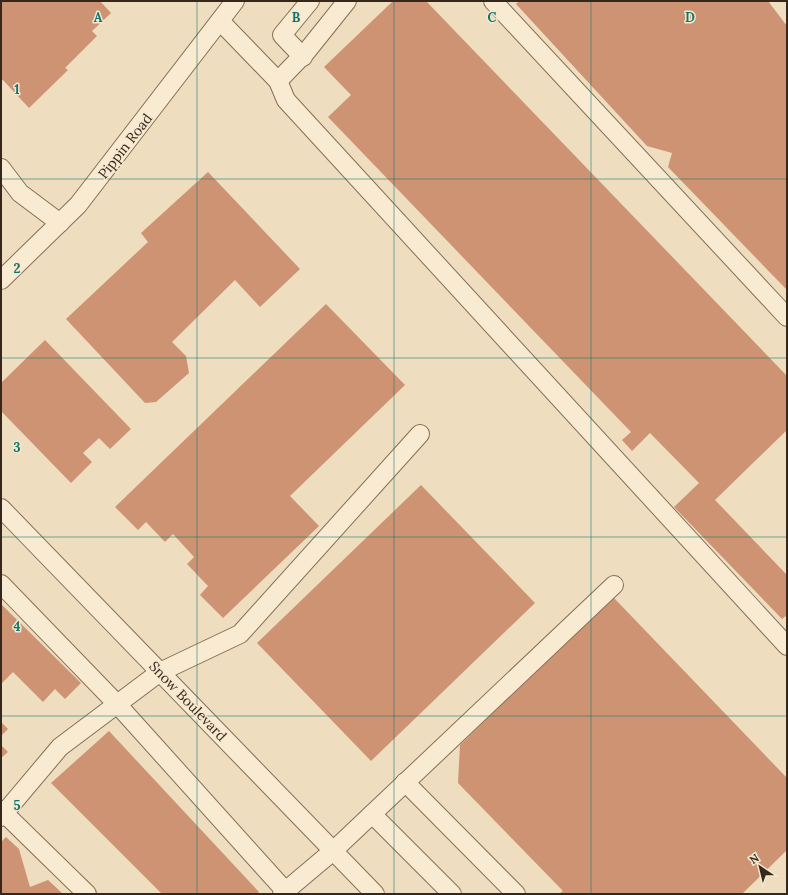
<svg xmlns="http://www.w3.org/2000/svg" width="788" height="895" font-family="Lora,serif">
<style>
.building{fill:#ce9373}
.lines{fill:none;stroke-linecap:round;stroke-linejoin:round}
.minor-casing{stroke:#876e57;stroke-width:20}
.minor{stroke:#f9ebd2;stroke-width:18}
.grid{fill:none;stroke:#0f766e;stroke-width:1;stroke-opacity:0.55}
.labels{text-anchor:middle;stroke-width:3;stroke-linejoin:round;paint-order:stroke}
.street-label{font-size:14px;fill:#36271c;stroke:#f6e8ce}
.grid-label{font-size:13px;text-anchor:middle;font-weight:bold;fill:#0f766e;stroke:#f6e8ce;stroke-width:3;stroke-linejoin:round;paint-order:stroke}
</style>
<rect width="100%" height="100%" fill="#eeddbe"/>
<g class="building">
<polygon points="1,1 100,1 111,13 92,31 97,36 65,68 68,70 29,108 3,80 1,81"/>
<polygon points="393,1 426,1 787,376 787,430 715,500 787,575 787,615 782,619 674,507 699,483 650,433 632,451 622,440 631,432 328,117 351,95 324,67"/>
<polygon points="519,1 768,1 787,26 787,290 668,167 672,153 647,146 516,4"/>
<polygon points="208,172 300,269 260,307 235,280 172,342 186,356 189,373 156,402 145,403 66,319 148,242 141,233"/>
<polygon points="326,304 405,385 290,496 319,526 223,618 200,595 208,586 187,564 194,557 173,534 165,542 146,522 138,530 115,507"/>
<polygon points="45,340 131,429 110,449 99,438 83,453 92,462 71,483 1,411 1,383"/>
<polygon points="421,485 535,603 371,761 257,643"/>
<polygon points="613,597 787,778 787,850 742,894 559,894 563,891 458,783 460,745"/>
<polygon points="1,604 81,683 65,699 55,689 43,702 13,672 1,684"/>
<polygon points="1,722 8,729 1,736"/>
<polygon points="109,731 259,892 257,894 162,894 51,783"/>
<polygon points="1,745 8,752 1,758"/>
<polygon points="6,837 19,849 30,887 48,880 63,894 1,894 1,842"/>
</g>
<g class="lines">
<g class="minor-casing">
<g id="minor">
<polyline points="493,1 787,317"/>
<polyline points="220,21 278,81 286,100 787,646"/>
<polyline points="303,57 282,35 310,1"/>
<polyline points="278,81 307,51 347,1"/>
<polyline points="1,168 20,193 60,223"/>
<polyline points="1,280 78,205 235,1"/>
<polyline points="1,508 375,894"/>
<polyline points="1,584 117,704 288,894"/>
<polyline points="405,782 516,894"/>
<polyline points="1,810 87,894"/>
<polyline points="372,814 452,894"/>
<polyline points="1,817 60,747 160,672 240,634 420,434"/>
<polyline points="282,894 333,851 614,585"/>
</g>
</g>
<use href="#minor" class="minor"/>
</g>
<path class="grid" d="M 197,1 L 197,894M 394,1 L 394,894M 591,1 L 591,894M 1,179 L 787,179M 1,358 L 787,358M 1,537 L 787,537M 1,716 L 787,716"/>
<g class="labels">
<g class="street-label">
<text transform="translate(125 146) rotate(-52)" y="5">Pippin Road</text>
<text transform="translate(188 701) rotate(46)" y="5">Snow Boulevard</text>
</g>
</g>
<g class="grid-label">
<text x="98" y="22">A</text>
<text x="296" y="22">B</text>
<text x="492" y="22">C</text>
<text x="690" y="22">D</text>
<text x="17" y="94">1</text>
<text x="17" y="273">2</text>
<text x="17" y="452">3</text>
<text x="17" y="631">4</text>
<text x="17" y="810">5</text>
</g>
<rect width="788" height="895" fill="none" stroke="#36271c" stroke-width="4"/>
<g transform="translate(760 867) rotate(325)" stroke="#f6e8ce" stroke-width="3" paint-order="stroke">
<path d="M0-3L7 15L0 10L-7 15Z" fill="#36271c"/>
<text y="-6" font-size="11" font-weight="bold" text-anchor="middle" fill="#36271c">N</text>
</g>
</svg>
